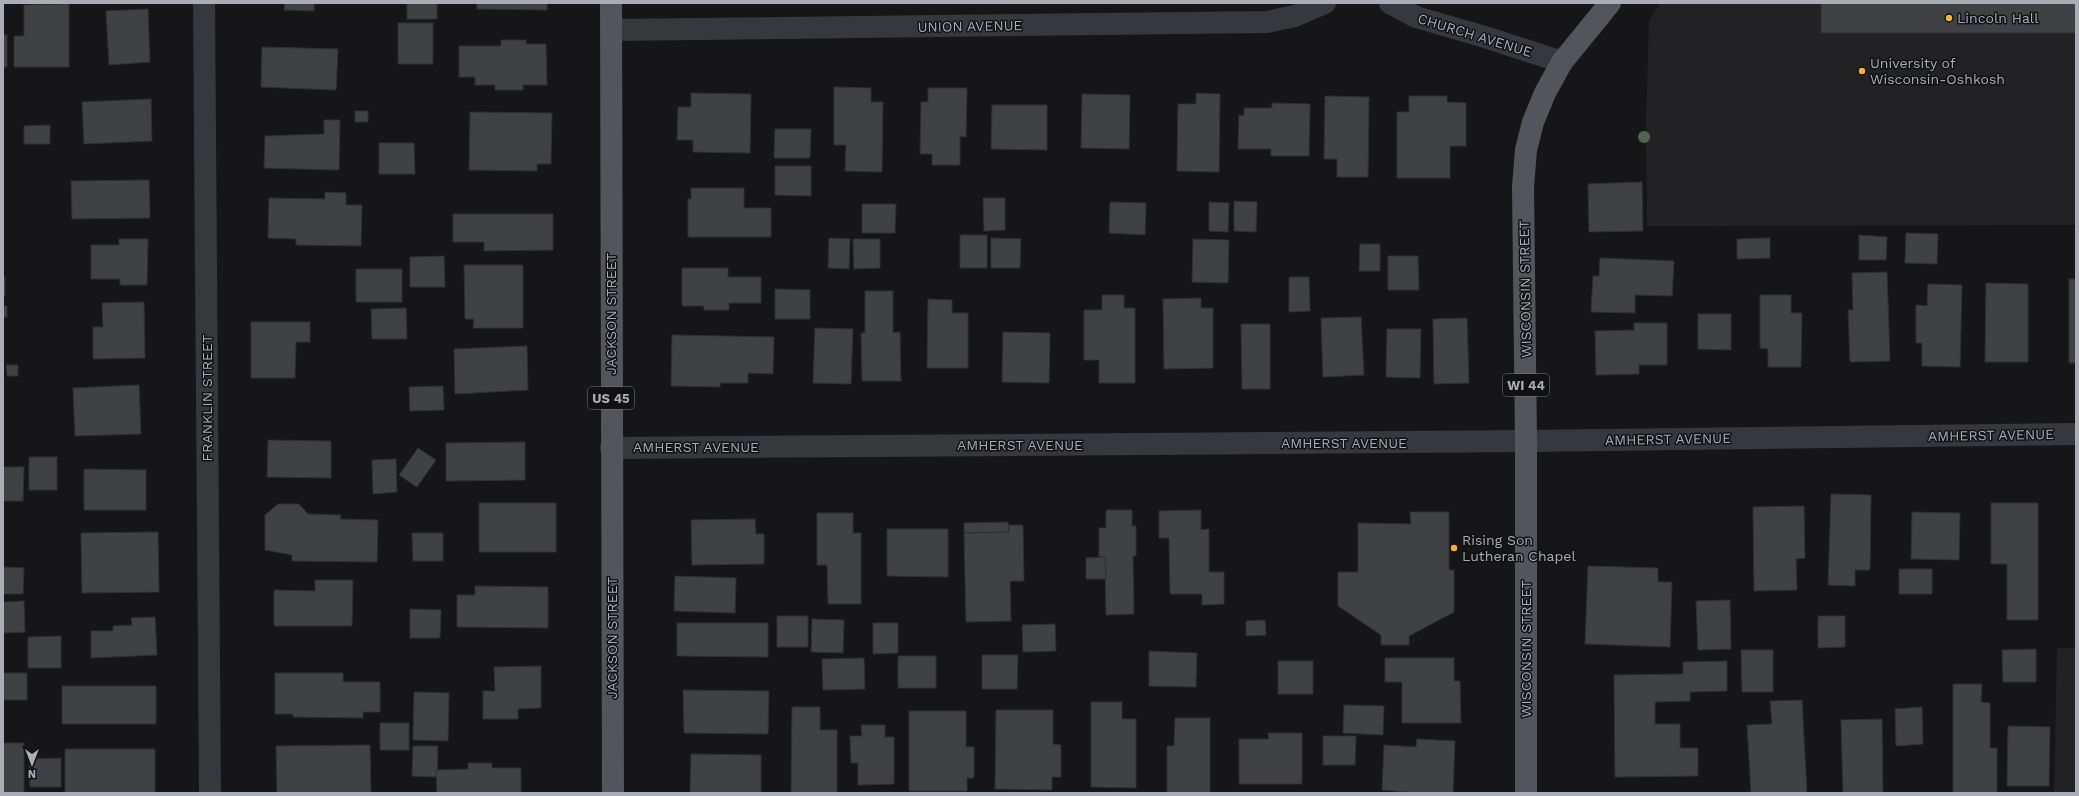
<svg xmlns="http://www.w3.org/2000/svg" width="2079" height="796" font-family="'Work Sans',sans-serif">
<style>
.built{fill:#222225}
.building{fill:#404145;stroke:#303034}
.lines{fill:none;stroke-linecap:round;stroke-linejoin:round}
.minor{stroke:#37383d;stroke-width:22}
.major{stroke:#53555c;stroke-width:22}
.tree{fill:#506452}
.poi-dot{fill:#f2b134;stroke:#111113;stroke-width:1.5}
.labels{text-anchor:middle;stroke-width:3;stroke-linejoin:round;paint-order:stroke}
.shield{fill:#111113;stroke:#7b7e86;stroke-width:1}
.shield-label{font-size:13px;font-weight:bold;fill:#a8adb8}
.poi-label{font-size:14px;fill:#a8adb8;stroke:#111113;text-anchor:start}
.street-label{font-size:14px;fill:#a8adb8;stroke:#111113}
</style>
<rect width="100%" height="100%" fill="#161618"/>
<g class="built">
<polygon points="1661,3 2076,3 2076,225 1647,226 1646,122 1649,20"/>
<polygon points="2057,648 2076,648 2076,793 2054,793"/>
</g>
<g class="building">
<polygon points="285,3 328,3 314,4 314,11 284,10"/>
<rect x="407" y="3" width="30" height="16"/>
<polygon points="477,3 547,3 547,10 477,9"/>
<rect x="1821" y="3" width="255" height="30"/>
<polygon points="69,4 69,67 14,67 14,36 24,36 24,5"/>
<polygon points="148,9 150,62 109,65 106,11"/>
<rect x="398" y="23" width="35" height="41"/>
<rect x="3" y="35" width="4" height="32"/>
<polygon points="501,40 526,40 526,44 546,44 547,85 523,85 523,90 495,90 495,85 475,85 475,77 459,77 459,46 501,46"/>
<polygon points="262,47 338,49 336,90 261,87"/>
<polygon points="834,87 871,88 871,102 883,102 882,172 845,171 846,145 834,145"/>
<polygon points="928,88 967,88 966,137 960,136 960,165 932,165 932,154 920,154 921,102 928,102"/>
<polygon points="691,93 751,94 750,153 693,152 693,140 677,140 678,107 691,107"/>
<polygon points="1196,93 1220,94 1219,172 1177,171 1178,104 1196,104"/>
<polygon points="1082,94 1130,95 1129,149 1081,148"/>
<polygon points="1325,96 1369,97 1368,177 1337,177 1337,159 1324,159"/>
<polygon points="1409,96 1447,96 1447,102 1466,103 1466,146 1450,146 1450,178 1397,178 1397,112 1409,112"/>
<polygon points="151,99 152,141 84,144 82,102"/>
<polygon points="1272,103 1310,104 1309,156 1271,156 1271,149 1238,149 1239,115 1244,116 1244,108 1272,108"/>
<polygon points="992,105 1047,105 1047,150 991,149"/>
<rect x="355" y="111" width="13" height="11"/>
<polygon points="470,112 552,113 551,164 537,164 537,171 469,170"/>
<polygon points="324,120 340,120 339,170 264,168 265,136 324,134"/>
<polygon points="50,125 50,144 24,144 24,126"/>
<polygon points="775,129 811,129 810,158 774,158"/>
<polygon points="379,143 414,143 415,174 379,174"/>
<polygon points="775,166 811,166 811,196 775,195"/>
<polygon points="149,180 150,218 72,219 71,181"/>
<polygon points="1642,182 1643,231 1589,232 1588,184"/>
<polygon points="691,188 744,188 744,208 771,208 771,237 688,237 688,199 691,199"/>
<polygon points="325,192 346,193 346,205 362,205 361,246 296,245 296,239 268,238 269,198 325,199"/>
<polygon points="983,198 1005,198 1005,230 984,231"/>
<polygon points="1234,201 1257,202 1256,232 1234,231"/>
<polygon points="1110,202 1146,203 1145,235 1109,233"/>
<polygon points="1209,202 1229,203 1228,232 1209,231"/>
<polygon points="862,204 896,204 895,233 862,233"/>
<polygon points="453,214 553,214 553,250 484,251 484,242 453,242"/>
<polygon points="1906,233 1938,234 1937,264 1905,263"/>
<rect x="960" y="235" width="27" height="33"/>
<polygon points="1859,235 1887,237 1886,260 1859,260"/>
<polygon points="829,238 850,239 849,269 828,268"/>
<polygon points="991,238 1021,239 1020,268 991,268"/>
<polygon points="1770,238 1770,258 1737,259 1737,239"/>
<polygon points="119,239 148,239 147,285 120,285 120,279 91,279 91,245 119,245"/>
<polygon points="853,239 880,239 880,268 854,269"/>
<polygon points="1193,239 1229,240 1228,283 1192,282"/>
<polygon points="1360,244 1380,244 1380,271 1359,271"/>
<polygon points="444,256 445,287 410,287 410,257"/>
<polygon points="1388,256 1418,256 1419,290 1388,290"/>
<polygon points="1600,258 1674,261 1672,296 1635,295 1635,313 1591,312 1593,276 1599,276"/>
<polygon points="464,265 523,265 523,328 473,328 474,319 465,319"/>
<polygon points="682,268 728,268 728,277 761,277 761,303 729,303 729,310 704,310 704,306 682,306"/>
<rect x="356" y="269" width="46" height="33"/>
<polygon points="1887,272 1890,361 1850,362 1848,310 1853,310 1852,273"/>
<rect x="3" y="277" width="2" height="19"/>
<polygon points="1289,277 1309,277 1310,311 1289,312"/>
<rect x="2069" y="279" width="7" height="84"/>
<polygon points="1986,283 2028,284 2028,362 1985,362"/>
<polygon points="1928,284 1962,285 1960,367 1922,366 1922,343 1916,343 1916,305 1927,306"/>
<polygon points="775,289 810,290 810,319 775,319"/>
<polygon points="865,291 893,291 893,333 900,332 901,381 862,381 861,333 865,333"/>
<polygon points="1102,295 1124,295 1124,308 1135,308 1135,383 1099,383 1099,360 1084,360 1084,310 1102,310"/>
<polygon points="1760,295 1791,295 1791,313 1802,313 1801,367 1768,367 1768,349 1760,348"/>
<polygon points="1201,298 1201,308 1213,308 1213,368 1164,369 1163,299"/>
<polygon points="928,299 952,300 952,313 968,313 968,368 927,368"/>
<polygon points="144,302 145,358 93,359 93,327 103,327 102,303"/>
<rect x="3" y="306" width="4" height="11"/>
<polygon points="406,308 407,339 372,339 371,309"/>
<polygon points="1698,314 1731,314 1731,350 1698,349"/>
<polygon points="1361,317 1364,375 1323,377 1321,318"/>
<polygon points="1467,318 1469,383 1434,384 1433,319"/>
<polygon points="251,322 310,322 310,342 296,342 295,378 251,378"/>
<polygon points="1634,323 1667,323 1667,365 1639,365 1639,374 1596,375 1595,331 1634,330"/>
<polygon points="1241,324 1270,324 1270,389 1242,389"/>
<polygon points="815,328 853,329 851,384 813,383"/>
<polygon points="1387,329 1421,329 1420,378 1386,377"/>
<polygon points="1003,332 1050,333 1049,383 1002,382"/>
<polygon points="672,335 774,337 773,374 748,373 748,383 720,383 720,387 671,386"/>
<polygon points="527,346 528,390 455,394 454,349"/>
<polygon points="6,365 18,365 18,376 7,376"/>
<polygon points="139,385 141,434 75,436 73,388"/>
<polygon points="443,386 444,410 410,411 409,387"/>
<polygon points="268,440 331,441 331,478 267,477"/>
<polygon points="525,442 525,480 446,481 446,443"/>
<polygon points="418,448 436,460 417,487 399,475"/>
<rect x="29" y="457" width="28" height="33"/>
<polygon points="396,459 397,492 373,494 372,460"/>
<polygon points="3,467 24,467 23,501 3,501"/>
<polygon points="84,469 146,470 146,510 84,510"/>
<polygon points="1831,494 1871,495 1870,570 1855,570 1855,586 1828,585"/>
<rect x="479" y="503" width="77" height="49"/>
<polygon points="1991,503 2038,503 2038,620 2007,620 2007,564 1991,564"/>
<polygon points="278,504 299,504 308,514 341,515 340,519 378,520 377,562 292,561 292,555 265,550 265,515"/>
<polygon points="1804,506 1805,558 1796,559 1797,590 1754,591 1753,507"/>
<polygon points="1106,510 1132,510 1132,526 1136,526 1136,556 1133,556 1134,614 1106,615 1105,557 1099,557 1099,528 1106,528"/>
<polygon points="1201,510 1201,530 1209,529 1209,572 1224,572 1224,604 1202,605 1202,594 1170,594 1169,538 1159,538 1159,511"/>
<polygon points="1410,512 1449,512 1449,570 1454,570 1454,612 1409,636 1409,645 1381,645 1381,635 1338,606 1338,572 1358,572 1358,523 1411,524"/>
<polygon points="1912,512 1960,513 1959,560 1911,559"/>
<polygon points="817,513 853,513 853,533 861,533 861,604 828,604 827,565 817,565"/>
<polygon points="755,519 756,534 764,534 764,564 692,565 691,520"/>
<polygon points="1008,522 1009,532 964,533 964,523"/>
<polygon points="1009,525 1023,525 1024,581 1010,581 1011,621 966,622 964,533 1009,532"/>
<polygon points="887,529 948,529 948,577 887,576"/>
<polygon points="158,532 159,592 82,593 81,533"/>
<polygon points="412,533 443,533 443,561 413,561"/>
<polygon points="1105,557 1106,579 1086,579 1086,558"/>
<polygon points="1588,566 1658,568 1658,582 1672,582 1670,647 1585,644"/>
<polygon points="3,567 24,568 23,594 3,594"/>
<rect x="1899" y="569" width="33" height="25"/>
<polygon points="675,576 736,578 735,613 674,611"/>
<polygon points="315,580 353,580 352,626 274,626 274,590 315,591"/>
<polygon points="475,586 548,587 548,628 457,627 457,595 475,595"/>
<polygon points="1730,600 1731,649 1698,650 1696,601"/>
<polygon points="24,601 25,632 3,633 3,602"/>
<polygon points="410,609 441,610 440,638 410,638"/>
<rect x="777" y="616" width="31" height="31"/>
<polygon points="1818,616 1845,616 1845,647 1818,648"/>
<polygon points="155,617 157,655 91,658 91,631 113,631 113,626 132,625 131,618"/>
<polygon points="812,619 844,620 843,653 811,652"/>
<polygon points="1265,620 1266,635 1246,636 1246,621"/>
<polygon points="677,623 768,623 768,657 677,656"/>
<polygon points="873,623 898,623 898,653 873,654"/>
<polygon points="1055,624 1056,651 1023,652 1022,625"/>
<polygon points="61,636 61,668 28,668 28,637"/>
<polygon points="2036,649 2036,682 2003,682 2002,650"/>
<polygon points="1741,650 1773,650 1773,692 1742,692"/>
<polygon points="1149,651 1197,653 1196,687 1149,686"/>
<polygon points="982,655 1018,655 1017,689 982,689"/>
<rect x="898" y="656" width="38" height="32"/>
<polygon points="864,658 865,689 823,690 822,659"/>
<polygon points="1385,658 1454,658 1454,681 1460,681 1461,723 1402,723 1402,682 1385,682"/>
<rect x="1278" y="661" width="35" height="33"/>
<polygon points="1727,661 1727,691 1690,692 1690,701 1655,702 1655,724 1680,724 1680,748 1698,748 1698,776 1615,777 1614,675 1683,674 1683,662"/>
<polygon points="541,666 541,708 518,709 518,719 483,719 483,691 495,691 494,667"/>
<rect x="3" y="673" width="24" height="27"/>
<polygon points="275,673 343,673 343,682 380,682 380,712 363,712 363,718 293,717 293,714 275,714"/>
<polygon points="1953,684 1982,684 1981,702 1990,703 1990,748 1997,748 1997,793 1953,793"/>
<rect x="62" y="686" width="94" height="38"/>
<polygon points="683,690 769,691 768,734 684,733"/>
<polygon points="414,692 449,693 448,741 413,740"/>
<polygon points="1802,700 1807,793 1751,793 1747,725 1772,724 1770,701"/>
<polygon points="1091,702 1122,702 1122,719 1136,719 1136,788 1091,787"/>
<polygon points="1344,705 1384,706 1383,735 1343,733"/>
<polygon points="792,707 820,707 820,730 837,730 837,793 791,793"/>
<polygon points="1922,707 1923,744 1896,746 1895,709"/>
<polygon points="996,710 1053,710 1053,744 1061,745 1061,777 1052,777 1052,790 995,789"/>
<polygon points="909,711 966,711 966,747 974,747 974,778 967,778 967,791 909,791"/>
<polygon points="1175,718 1210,718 1210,793 1167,793 1167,746 1174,746"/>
<polygon points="1882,719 1883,793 1843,793 1841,720"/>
<rect x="380" y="723" width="29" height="27"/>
<polygon points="861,725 885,725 885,737 894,737 894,784 858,785 858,763 851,763 850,736 862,736"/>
<polygon points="2008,726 2050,727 2049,786 2007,786"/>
<polygon points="1268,733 1302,733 1302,784 1239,784 1239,739 1269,739"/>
<polygon points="1323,736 1356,736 1355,765 1323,765"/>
<polygon points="1417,739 1455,741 1453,793 1418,793 1382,790 1384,745 1416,747"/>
<rect x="3" y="743" width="21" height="50"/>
<polygon points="370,745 371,793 277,793 276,746"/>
<polygon points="413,746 438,746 437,777 412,776"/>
<rect x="65" y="749" width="90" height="44"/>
<polygon points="691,754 761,755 761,793 690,793"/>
<polygon points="61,758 61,787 30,787 29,759"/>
<polygon points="468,763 492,763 492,768 521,768 521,793 437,793 436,770 468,769"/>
</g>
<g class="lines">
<g class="minor">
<polyline points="204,3 210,793"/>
<polyline points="1390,3 1416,17 1485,37 1562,62"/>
<polyline points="611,30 1267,22 1295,16 1325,3"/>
<polyline points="611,448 1526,441 2076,434"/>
</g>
<g class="major">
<polyline points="611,3 613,793"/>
<polyline points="1526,793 1526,441 1523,187 1526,150 1533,122 1545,93 1562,62 1610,3"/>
</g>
</g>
<circle class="tree" cx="1644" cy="137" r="6"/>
<g class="poi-dot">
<circle cx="1949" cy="18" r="4"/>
<circle cx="1862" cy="71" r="4"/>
<circle cx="1454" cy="548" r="4"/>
</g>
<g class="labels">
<g class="shield">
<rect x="1503" y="374" width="46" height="22" rx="3"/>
<rect x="588" y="387" width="46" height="22" rx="3"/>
</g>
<g class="shield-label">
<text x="1526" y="390">WI 44</text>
<text x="611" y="403">US 45</text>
</g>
<g class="poi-label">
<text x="1957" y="23">Lincoln Hall</text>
<text x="1870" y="68">University of<tspan x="1870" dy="16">Wisconsin-Oshkosh</tspan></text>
<text x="1462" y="545">Rising Son<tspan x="1462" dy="16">Lutheran Chapel</tspan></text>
</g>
<g class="street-label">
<text transform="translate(970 26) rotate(-1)" y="5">UNION AVENUE</text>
<text transform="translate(1475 35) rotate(17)" y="5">CHURCH AVENUE</text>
<text transform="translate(1525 289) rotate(-91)" y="5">WISCONSIN STREET</text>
<text transform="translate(611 314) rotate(-90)" y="5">JACKSON STREET</text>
<text transform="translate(207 398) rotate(-90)" y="5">FRANKLIN STREET</text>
<text transform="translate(1991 435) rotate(-1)" y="5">AMHERST AVENUE</text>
<text transform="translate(1668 439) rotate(-1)" y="5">AMHERST AVENUE</text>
<text x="1344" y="448">AMHERST AVENUE</text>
<text x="1020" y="450">AMHERST AVENUE</text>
<text x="696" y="452">AMHERST AVENUE</text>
<text transform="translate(612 638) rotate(-90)" y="5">JACKSON STREET</text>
<text transform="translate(1526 649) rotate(-90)" y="5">WISCONSIN STREET</text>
</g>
</g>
<rect width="2079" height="796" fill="none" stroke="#a8adb8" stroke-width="8"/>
<g transform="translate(32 764) rotate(180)" stroke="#111113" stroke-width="3" paint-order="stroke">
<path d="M0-3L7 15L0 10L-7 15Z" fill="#a8adb8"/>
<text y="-6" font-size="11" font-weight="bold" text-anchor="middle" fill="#a8adb8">N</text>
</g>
</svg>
